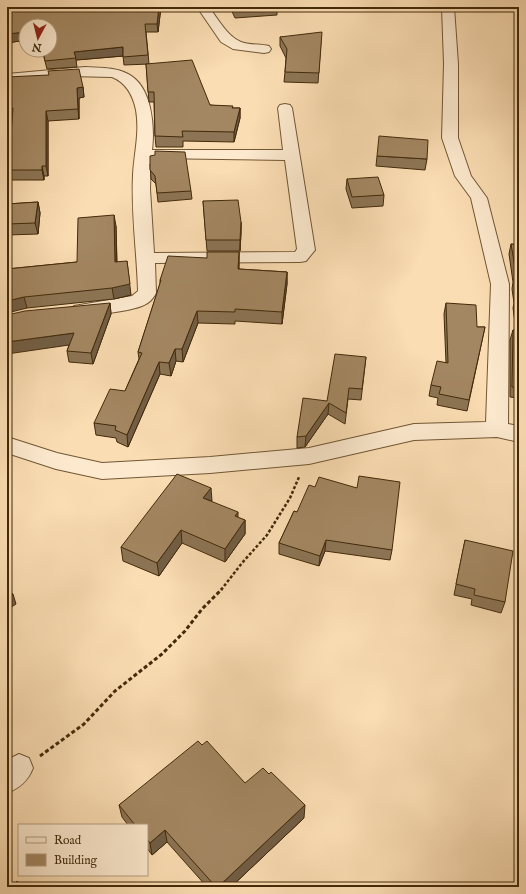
<svg xmlns="http://www.w3.org/2000/svg" width="526" height="894" font-family="'IM FELL English',serif">
<style>
.lines{fill:none;stroke-linecap:round;stroke-linejoin:round}
.minor-casing{stroke:#715734;stroke-width:2}
.path-far1{stroke:#432a0a;stroke-width:2.5;stroke-dasharray:3 2;stroke-linecap:butt}
.path{stroke:#432a0a;stroke-width:3;stroke-dasharray:4 2.5;stroke-linecap:butt}
.minor{fill:#fce9ce;fill-rule:evenodd}
.wall{fill:#8c7454;stroke:#432a0a}
.shaded-wall{fill:#725e45;stroke:#432a0a}
.building{fill:#a38762;stroke:#432a0a}
</style>
<rect width="100%" height="100%" fill="#fbddb3"/>
<filter id="stains"><feTurbulence type="fractalNoise" baseFrequency=".005" numOctaves="4"/><feColorMatrix values="0 0 0 0 .2 0 0 0 0 .09 0 0 0 0 .02 0 0 0 .5 -.17"/></filter>
<radialGradient id="worn" r=".72"><stop offset=".6" stop-color="#630" stop-opacity="0"/><stop offset="1" stop-color="#630" stop-opacity=".3"/></radialGradient>
<g class="lines">
<g class="minor-casing">
<g id="minor">
<path d="M 197,7 L 209,7 C 218,19 227,36 241,42 C 249,45 260,44 269,46 L 271,49 L 269,52 L 264,53 L 233,49 L 221,42 Z"/>
<polygon points="442,7 454,7 458,64 458,138 471,176 487,198 509,284 508,424 519,426 519,442 497,437 414,440 309,464 210,473 102,479 56,469 7,453 7,437 57,453 102,463 210,457 309,448 414,424 486,422 491,284 471,198 455,176 442,138 444,64"/>
<path d="M 85,67 C 100,68 115,67 128,74 C 152,86 155,127 152,150 L 283,150 L 278,108 L 280,105 L 285,104 L 290,105 L 292,108 L 315,250 L 306,261 L 300,262 L 155,263 L 156,293 C 154,297 150,302 146,304 C 136,311 85,317 74,314 L 71,310 L 74,306 L 132,296 L 138,291 C 137,253 131,213 133,175 C 134,153 140,133 136,110 C 133,96 127,83 112,77 L 68,76 L 7,82 L 7,74 ZM 151,158 L 285,160 L 297,249 L 295,252 L 154,253 L 150,189 Z"/>
<path d="M 19,754 L 29,758 L 33,768 C 28,781 20,788 7,793 L 7,760 Z"/>
</g>
</g>
<polyline class="path-far1" points="221,590 242,563 267,535 290,498 299,477"/>
<polyline class="path" points="40,756 84,724 115,691 162,654 185,631 202,609 222,589"/>
<use href="#minor" class="minor"/>
</g>
<g class="wall">
<polygon points="60,7 161,7 158,32 146,32 149,64 124,65 123,56 76,60 77,67 47,69 42,50 50,50 50,26 26,26 26,40 7,43 7,15 8,10"/>
<polygon points="230,7 299,7 277,8 277,15 235,18"/>
<polygon points="280,37 321,42 318,83 284,82 285,72 286,58 280,46"/>
<polygon points="146,64 210,105 233,108 240,108 240,118 234,142 183,141 183,147 156,147 155,136 154,102 149,102"/>
<polygon points="7,77 83,87 84,97 79,98 79,119 48,121 48,176 44,176 44,180 7,180 7,148 10,147 12,118 7,118"/>
<polygon points="377,156 427,159 425,170 376,166"/>
<polygon points="150,164 191,191 192,199 158,202 156,184 151,179"/>
<polygon points="347,179 384,195 383,206 352,208 346,189"/>
<polygon points="518,184 519,184 519,213 518,213 516,194"/>
<polygon points="203,201 241,222 241,233 240,251 207,251"/>
<polygon points="38,202 40,213 38,234 7,235 7,204"/>
<polygon points="116,226 117,262 131,295 114,299 27,308 7,269 77,262"/>
<polygon points="511,244 519,245 519,398 510,397 510,340 513,330 516,330 513,308 514,303 512,289 513,282 509,254"/>
<polygon points="239,252 239,269 287,272 287,284 282,324 235,321 235,324 198,323 183,362 176,361 171,376 160,374 128,447 117,442 116,438 96,435 94,423 125,391 139,359 138,352 160,284 160,280 207,258"/>
<polygon points="110,303 111,314 93,364 69,362 67,351 69,345"/>
<polygon points="446,303 477,327 485,327 467,411 437,405 438,398 429,396 431,385 446,363 444,314"/>
<polygon points="366,357 361,400 348,399 345,424 328,414 305,447 297,448 297,437 327,401"/>
<polygon points="212,502 238,518 245,520 245,534 225,562 182,543 159,576 123,561 121,547"/>
<polygon points="294,511 392,550 390,560 325,551 319,566 279,554 279,543"/>
<polygon points="465,540 505,602 501,613 471,605 472,599 454,595"/>
<polygon points="202,745 245,783 304,818 231,887 207,887 167,842 152,855 147,848 147,825 128,825 122,817 119,805"/>
</g>
<g class="shaded-wall">
<polygon points="159,7 161,7 158,32 157,24"/>
<polygon points="26,32 26,40 7,43 7,34"/>
<polygon points="123,47 123,56 76,60 74,52"/>
<polygon points="83,87 84,97 79,98 79,119 78,109 77,88"/>
<polygon points="240,108 240,118 234,142 234,132"/>
<polygon points="46,111 48,121 48,176 46,166"/>
<polygon points="42,166 44,176 44,180 42,170"/>
<polygon points="38,202 40,213 38,234 35,223"/>
<polygon points="114,215 116,226 117,273 115,262"/>
<polygon points="241,222 241,233 240,251 240,240"/>
<polygon points="239,252 239,264 238,281 238,269"/>
<polygon points="127,261 131,295 114,299 112,288"/>
<polygon points="287,272 287,284 282,324 282,312"/>
<polygon points="24,297 27,308 7,313 7,301"/>
<polygon points="110,303 111,314 93,364 91,353"/>
<polygon points="197,311 198,323 183,362 182,349"/>
<polygon points="74,333 76,344 7,354 7,342"/>
<polygon points="175,349 176,361 171,376 169,363"/>
<polygon points="7,357 10,380 7,380"/>
<polygon points="159,362 160,374 128,447 127,435"/>
<polygon points="329,403 328,414 305,447 306,436"/>
<polygon points="211,488 212,501 203,498"/>
<polygon points="238,512 238,526 235,516"/>
<polygon points="245,520 245,534 225,562 225,549"/>
<polygon points="181,530 182,543 159,576 157,563"/>
<polygon points="326,540 325,551 319,566 320,556"/>
<polygon points="13,594 16,604 7,610 7,598"/>
<polygon points="305,805 304,818 231,887 218,887"/>
<polygon points="165,830 167,842 152,855 150,843"/>
</g>
<g class="building">
<polygon points="60,7 159,7 157,24 145,24 148,55 123,57 123,47 74,52 76,58 45,61 43,50 50,50 50,26 26,26 26,32 7,34 7,15 8,10"/>
<polygon points="233,7 277,7 277,8 235,11"/>
<polygon points="322,32 319,73 285,72 287,49 280,37"/>
<polygon points="192,60 210,105 233,106 232,108 240,108 234,132 182,131 183,137 155,136 154,92 148,92 146,64"/>
<polygon points="79,69 83,87 77,88 78,109 46,111 46,166 42,166 42,170 7,170 7,148 10,147 13,108 7,108 7,77 49,75 48,71"/>
<polygon points="379,136 428,140 427,159 377,156"/>
<polygon points="155,151 185,152 191,191 157,193 155,176 150,170 150,156 155,155"/>
<polygon points="378,177 384,195 352,197 347,179"/>
<polygon points="518,184 519,184 519,192"/>
<polygon points="238,200 241,222 240,240 206,240 203,201"/>
<polygon points="38,202 35,223 7,224 7,204"/>
<polygon points="114,215 115,262 127,261 130,284 112,288 24,297 7,301 7,269 77,262 78,218"/>
<polygon points="511,244 519,245 519,320 515,298 517,298 514,279 517,279"/>
<polygon points="207,252 239,252 238,269 287,272 282,312 235,309 235,312 197,311 182,349 175,349 169,363 159,362 127,435 115,430 116,426 94,423 110,389 125,391 142,353 138,352 161,280 160,280 168,256 207,258"/>
<polygon points="110,303 91,353 67,351 74,333 7,342 7,315 25,311"/>
<polygon points="446,303 476,305 477,327 485,327 469,400 439,394 441,387 431,385 437,361 448,363"/>
<polygon points="513,330 519,331 519,387 512,387"/>
<polygon points="335,354 366,357 362,389 349,388 346,413 329,403 306,436 297,437 303,398 327,401"/>
<polygon points="177,474 211,488 203,498 238,512 235,516 245,520 225,549 181,530 157,563 121,547"/>
<polygon points="359,476 400,482 392,550 326,540 320,556 279,543 294,511 297,512 309,485 315,487 319,477 357,488"/>
<polygon points="465,540 513,551 505,602 474,595 475,589 456,584"/>
<polygon points="7,589 13,594 7,598"/>
<polygon points="198,741 202,745 207,741 245,783 263,768 269,774 271,772 305,805 218,887 216,887 165,830 150,843 147,839 147,825 135,825 119,805"/>
<polygon points="17,881 23,887 11,887"/>
</g>
<rect width="526" height="894" fill="none" stroke="#fbddb3" stroke-width="24"/>
<rect x="8" y="8" width="510" height="878" fill="none" stroke="#432a0a" stroke-width="2"/>
<rect x="12" y="12" width="502" height="870" fill="none" stroke="#432a0a"/>
<rect x="18" y="824" width="130" height="52" fill="#fce9ce" stroke="#b29d80"/>
<rect x="26" y="837" width="20" height="6" fill="#fce9ce" stroke="#b29d80"/>
<text x="54" y="844" font-size="12" fill="#432a0a">Road</text>
<rect x="26" y="854" width="20" height="12" fill="#a38762" stroke="#b29d80"/>
<text x="54" y="864" font-size="12" fill="#432a0a">Building</text>
<g transform="translate(38 38) rotate(187)"><circle r="19" fill="#fce9ce" stroke="#b29d80"/>
<path d="M0-3L7 15L0 10L-7 15Z" fill="#8f2418"/>
<text y="-6" font-size="11" font-weight="bold" text-anchor="middle" fill="#432a0a">N</text>
</g>
<rect width="100%" height="100%" filter="url(#stains)"/>
<rect width="100%" height="100%" fill="url(#worn)"/>
</svg>
